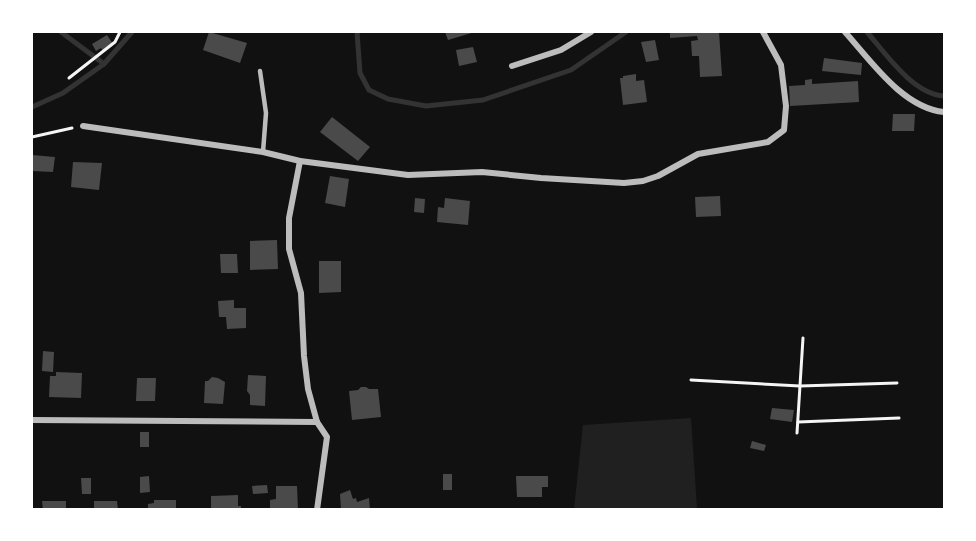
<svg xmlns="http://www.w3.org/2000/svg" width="976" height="541" font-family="Montserrat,sans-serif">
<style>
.green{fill:#202020}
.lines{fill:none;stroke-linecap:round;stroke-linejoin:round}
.stream{stroke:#333;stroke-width:5}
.building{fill:#4a4a4a}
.path{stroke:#f5f5f5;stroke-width:3}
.service{stroke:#bcbcbc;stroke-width:4.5}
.minor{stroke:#bcbcbc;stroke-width:6}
</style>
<rect width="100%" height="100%" fill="#111"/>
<polygon class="green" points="691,418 697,509 574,509 583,425"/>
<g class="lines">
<g class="stream">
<polyline points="61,32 104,64"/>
<polyline points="357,32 360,73 369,90 388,99 426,106 483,100 571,70 626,32"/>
<path d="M 867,32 C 886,54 913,94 944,96"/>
<polyline points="32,107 63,93 104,64 132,32"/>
</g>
</g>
<g class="building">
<polygon points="209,32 247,43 240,63 203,50"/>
<polygon points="445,32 475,32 448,40"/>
<polygon points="670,32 719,32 722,76 700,77 699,56 692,56 691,41 698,40 697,36 670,38"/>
<polygon points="107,35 113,44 103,51 101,48 96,51 92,44"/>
<polygon points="655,40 659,60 646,62 641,42"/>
<polygon points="473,47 477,62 459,66 456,50"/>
<polygon points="824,58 862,63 861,75 822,71"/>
<polygon points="636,74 636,81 644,80 647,102 623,105 620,78 623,78 623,76"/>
<polygon points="812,79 812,84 858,81 859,102 790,106 789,86 805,85 805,80"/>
<polygon points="893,114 915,114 914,131 892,131"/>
<polygon points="332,117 370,147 358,161 320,132"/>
<polygon points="32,155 55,157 53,172 32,171"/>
<polygon points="73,162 102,163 99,190 71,187"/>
<polygon points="330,176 349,179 345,207 325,203"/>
<polygon points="720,196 721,216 696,217 695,197"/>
<polygon points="415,198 425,199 424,213 414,212"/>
<polygon points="445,198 470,201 468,225 437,222 438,207 444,208"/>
<polygon points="277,240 278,269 250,270 250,241"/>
<polygon points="220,254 237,254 238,273 221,273"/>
<polygon points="319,261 341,261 341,292 319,293"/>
<polygon points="234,300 234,308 246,308 246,328 227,329 226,317 219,317 218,301"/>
<polygon points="43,351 54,352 53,372 42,371"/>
<polygon points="56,372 82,373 81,398 49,397 50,376 56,376"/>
<polygon points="248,375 266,376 265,406 250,405 250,395 247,391"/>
<polygon points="212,377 218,378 225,382 223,404 204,403 205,381 208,381"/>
<polygon points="137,378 156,378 155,401 136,401"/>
<polygon points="361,387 366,387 369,389 378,389 381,417 352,420 349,391 358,390"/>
<polygon points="772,408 794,410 792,422 770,419"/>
<rect x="140" y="432" width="9" height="15"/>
<polygon points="752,441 766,445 764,451 750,448"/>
<rect x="443" y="474" width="9" height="16"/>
<polygon points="149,476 150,492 140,493 140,477"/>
<polygon points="516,476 548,476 548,487 542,487 542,497 517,497"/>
<polygon points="81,478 91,478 91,494 82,494"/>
<polygon points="267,485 268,493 253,494 252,486"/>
<polygon points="276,486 297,486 298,510 270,510 270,500 276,499"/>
<polygon points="350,490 353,499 356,498 357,502 369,498 370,510 341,510 340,494"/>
<polygon points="238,495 238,506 241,506 241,510 211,510 211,496"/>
<polygon points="154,500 176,500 176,510 148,510 148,504 154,503"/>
<polygon points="42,501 66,501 66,510 43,510"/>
<polygon points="94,501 117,501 118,510 94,510"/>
</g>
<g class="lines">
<g class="path">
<polyline points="69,78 115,42 120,32"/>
<polyline points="32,137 72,128"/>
<polyline points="691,380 800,386 897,383"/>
<polyline points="798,422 899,418"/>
<polyline points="797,433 803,338"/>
</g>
<polyline class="service" points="260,71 266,113 263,152"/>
<g class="minor">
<path d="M 845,32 C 871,61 903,108 944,112"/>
<polyline points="512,66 561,50 591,32"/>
<polyline points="83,126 263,152 300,161"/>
<polyline points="32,420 317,422"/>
<polyline points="317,510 327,437 317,422 308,389 304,356 301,293 289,249 289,218 300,161 408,175 482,172 541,178 624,183 643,181 658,176 698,154 768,142 784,130 786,106 781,65 763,32"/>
</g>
</g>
<rect width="976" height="541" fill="none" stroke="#ffffff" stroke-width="66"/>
</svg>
